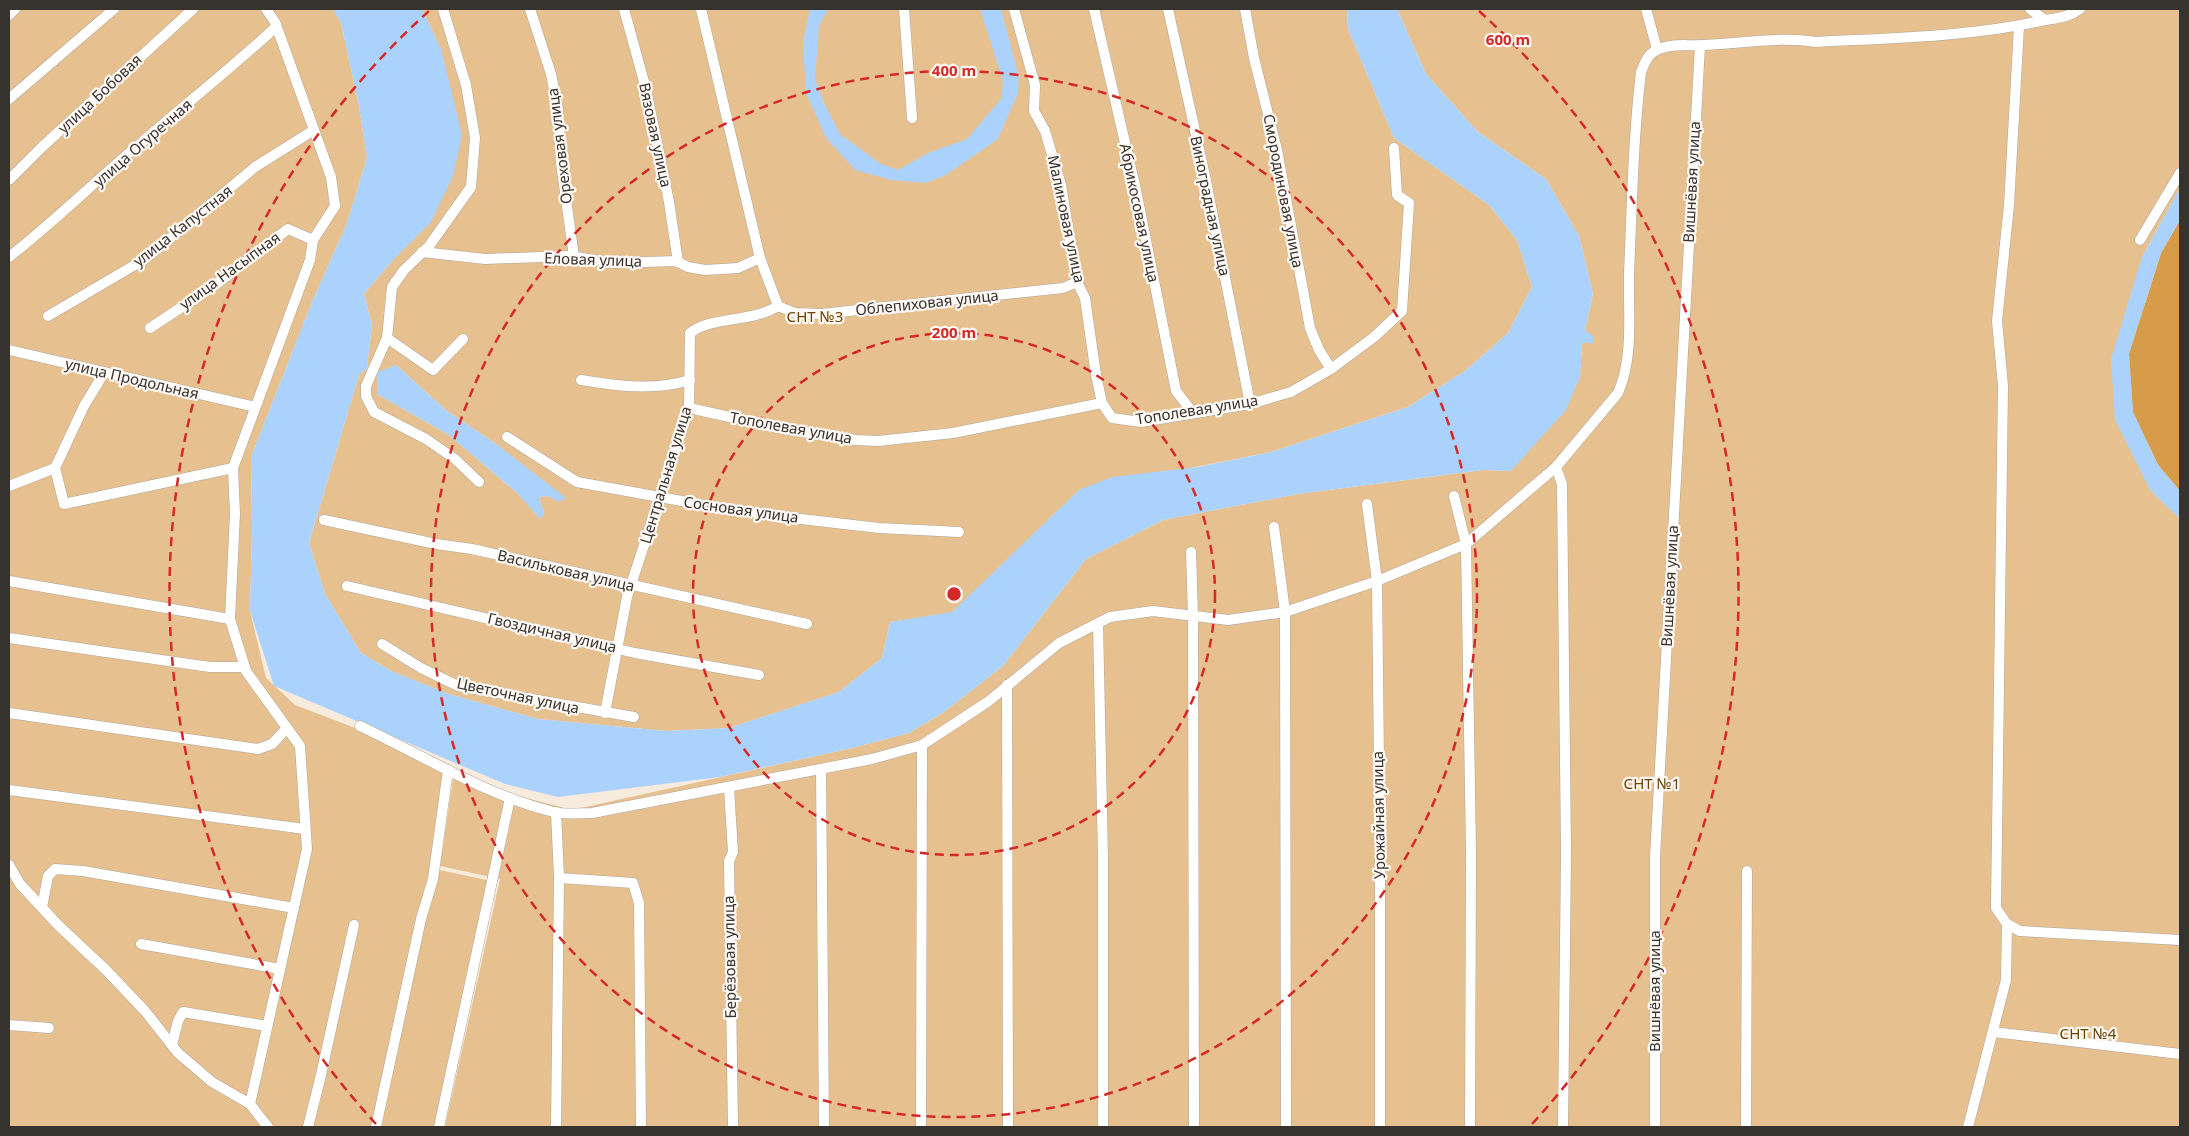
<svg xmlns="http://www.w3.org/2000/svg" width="2189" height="1136" font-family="'Noto Sans',sans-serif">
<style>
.green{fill:#e6c08f}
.forest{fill:#d69c49}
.water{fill:#abd2fd}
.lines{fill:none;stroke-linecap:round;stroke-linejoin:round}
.minor-casing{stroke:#b1a79a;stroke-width:11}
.minor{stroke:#fff;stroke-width:10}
.ring{fill:none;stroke:#d62828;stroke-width:2.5;stroke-dasharray:9 6}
.labels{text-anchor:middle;stroke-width:4.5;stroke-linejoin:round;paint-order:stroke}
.street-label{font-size:15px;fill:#36322d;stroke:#fef9f4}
.park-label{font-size:15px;fill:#6a4400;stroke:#fef9f4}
.centre{fill:#d62828;stroke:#fef9f4;stroke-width:2.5}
.ring-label{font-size:15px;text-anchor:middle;font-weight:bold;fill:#d62828;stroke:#fef9f4;stroke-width:4.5;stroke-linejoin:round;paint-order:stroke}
</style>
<rect width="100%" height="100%" fill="#f6ebdd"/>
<g class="green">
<polygon points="9,9 333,9 341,23 359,106 367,158 346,226 312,302 251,457 252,531 250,611 266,678 295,705 447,763 435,869 491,881 438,1127 9,1127"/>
<polygon points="422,9 1347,9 1348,29 1394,138 1489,205 1517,240 1532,287 1508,333 1465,371 1408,407 1271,452 1079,490 952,613 890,622 882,658 839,692 729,728 666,731 538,719 449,694 391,671 361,653 325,594 309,543 359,375 366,369 377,374 377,394 449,435 516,492 540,518 544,513 539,497 548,496 559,501 499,446 447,411 396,365 378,373 367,367 372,325 364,294 393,260 441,49"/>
<polygon points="1397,9 2180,9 2180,188 2142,257 2150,490 2180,519 2180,1127 445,1127 500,879 440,866 453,779 572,810 852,748 909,733 944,712 1003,666 1086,559 1163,520 1298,494 1483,470 1511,471 1580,377 1582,343 1593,343 1585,330 1593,294 1579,236 1546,179 1478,132 1426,74"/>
</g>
<polygon class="forest" points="2180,220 2180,491 2158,465 2133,412 2129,354 2161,253"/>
<g class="water">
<polygon points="333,9 422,9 441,49 462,135 453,176 431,222 393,260 364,294 372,325 367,367 378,372 396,365 447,411 499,446 566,498 559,502 548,496 539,497 544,513 540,519 516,492 449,435 377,394 377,374 366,369 359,375 309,543 325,594 361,653 391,671 449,694 538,719 666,731 729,728 839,692 882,658 890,622 952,612 1079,490 1112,477 1198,467 1271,452 1408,407 1465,371 1508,333 1532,287 1517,240 1489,205 1394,138 1348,29 1347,9 1397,9 1426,74 1478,132 1546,179 1579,236 1593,294 1585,330 1593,336 1593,343 1582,343 1580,377 1566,410 1511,471 1483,470 1298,494 1163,520 1086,559 1003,666 944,712 909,733 852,748 720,777 558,797 505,784 274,686 250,611 252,531 251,457 312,302 346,226 367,158 359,106 341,23"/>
<polygon points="810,9 828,9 819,26 815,79 824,103 840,134 881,164 898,170 928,153 967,139 1001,99 1003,81 980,9 1001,9 1019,77 1018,93 998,139 946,175 926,183 891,180 855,170 826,138 806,93 803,42"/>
<polygon points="2180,188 2180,220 2161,253 2129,354 2133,412 2158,465 2180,491 2180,519 2150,490 2115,420 2111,359 2142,257"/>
</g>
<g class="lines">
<g class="minor-casing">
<g id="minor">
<polyline points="443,9 466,85 475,138 471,187 429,246 404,270 392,287 387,338 366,386 366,396 374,412 426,439 455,459 479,482"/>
<polyline points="530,9 551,74 558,110 561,163 574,257"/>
<polyline points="624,9 646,89 669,202 678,262"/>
<polyline points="904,9 912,118"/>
<polyline points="1014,9 1035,85 1034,111 1045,131 1061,185 1077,282 1085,298 1096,375 1102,403"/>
<polyline points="1094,9 1136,190 1176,391 1193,413"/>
<polyline points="1168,9 1205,176 1250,404"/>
<polyline points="1245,9 1254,58 1277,150 1310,328 1319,350 1331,369"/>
<polyline points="1646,9 1657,49"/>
<polyline points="2030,9 2045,20"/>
<polyline points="9,15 15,9"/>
<polyline points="9,99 114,9"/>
<polyline points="9,180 42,147 193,9"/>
<polyline points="2140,240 2180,173"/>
<polyline points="422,252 485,259 569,256 613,263 676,261 688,267 705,270 738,268 760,258"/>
<path d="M 9,257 C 55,221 96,180 141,143 C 186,104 232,67 276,27"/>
<polyline points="778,306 795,313 821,314 1063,288 1077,282"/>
<polyline points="48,316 145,259 255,167 314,130"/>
<polyline points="150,328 215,285 288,229 313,240"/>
<polyline points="387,338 433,370 463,339"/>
<polyline points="9,350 255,407"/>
<polyline points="104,373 84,406 55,468 64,504 233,468"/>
<path d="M 581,380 C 617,386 654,391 690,380"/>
<polyline points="689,408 784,429 856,440 878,441 953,433 1102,403 1112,418 1141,422 1250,404 1291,392 1331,369 1374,337 1402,311 1409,203 1397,195 1394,148"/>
<polyline points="507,437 577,482 709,506 792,518 879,528 959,532"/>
<polyline points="1556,467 1562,484 1566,852 1563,1127"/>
<polyline points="9,486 55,468"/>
<polyline points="1454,496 1466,544 1471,853 1470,1127"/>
<polyline points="1367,504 1377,581 1380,855 1380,1127"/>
<polyline points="324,520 436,544 472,549 807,624"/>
<polyline points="1274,527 1285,612 1286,1127"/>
<polyline points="1191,552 1193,616 1194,1127"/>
<polyline points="9,581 230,619"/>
<polyline points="347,586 635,653 759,675"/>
<polyline points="1098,623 1103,858 1103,1127"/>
<polyline points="9,638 210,667 245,667"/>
<polyline points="382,644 421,668 458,686 634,717"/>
<polyline points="1007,685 1008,1127"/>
<polyline points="9,713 258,749 272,744 287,728"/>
<path d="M 605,713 L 627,597 L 689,408 L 690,333 C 711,316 751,323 778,306 L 760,258 L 701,9"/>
<path d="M 360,726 C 422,755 487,796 554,812 C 566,815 580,813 592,813 L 872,759 L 922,745 L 989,701 L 1059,643 L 1110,617 L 1153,611 L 1228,620 L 1285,612 L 1377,581 L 1466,544 L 1556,467 L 1618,393 C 1634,357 1628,312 1629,273 C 1632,206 1633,139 1641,72 C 1645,62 1648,53 1659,49 C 1672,43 1687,46 1701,45 C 1739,44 1777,36 1816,42 C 1890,38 1967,37 2040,21 C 2055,18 2068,18 2080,9"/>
<polyline points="821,769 824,1127"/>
<polyline points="729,788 733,852 729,861 733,1127"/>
<polyline points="9,790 305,829"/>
<polyline points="556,812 559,878 556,1127"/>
<polyline points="9,865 20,884 58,925 106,970 145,1011 178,1053 212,1082 250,1104 268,1127"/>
<polyline points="559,878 633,883 639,903 641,1127"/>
<polyline points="42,907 48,876 55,869 83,871 294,908"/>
<polyline points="2007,924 2020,931 2180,940"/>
<polyline points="141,944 280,969"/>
<polyline points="9,1025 49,1028"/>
<polyline points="1993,1032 2180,1054"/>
<polyline points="172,1045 178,1021 183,1012 267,1026"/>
<polyline points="250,1104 307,849 300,746 246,671 230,619 235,514 233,468 310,260 313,240 335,206 331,177 275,22 266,9"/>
<polyline points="308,1127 321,1075 354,925"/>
<polyline points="376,1127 421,919 433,879 448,770"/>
<polyline points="439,1127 510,798"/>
<polyline points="921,1127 922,745"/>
<polyline points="1655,1127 1655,857 1700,46"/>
<polyline points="1746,1127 1747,871"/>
<polyline points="1968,1127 2006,980 2007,924 1996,908 2003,386 1997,321 2009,205 2019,26"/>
</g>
</g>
<use href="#minor" class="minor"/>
</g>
<g class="ring">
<circle cx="954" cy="594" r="261"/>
<circle cx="954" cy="594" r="523"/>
<path d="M376 1124A784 784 0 0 1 429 11M1479 11A784 784 0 0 1 1532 1124"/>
</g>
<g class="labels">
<g class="street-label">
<text transform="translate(100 94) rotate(-43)" y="5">улица Бобовая</text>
<text transform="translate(655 135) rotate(78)" y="5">Вязовая улица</text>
<text transform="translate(143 143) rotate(-41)" y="5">улица Огуречная</text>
<text transform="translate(560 146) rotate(-97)" y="5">Ореховая улица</text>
<text transform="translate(1692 182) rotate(-87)" y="5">Вишнёвая улица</text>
<text transform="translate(1283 191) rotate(79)" y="5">Смородиновая улица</text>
<text transform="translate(1210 206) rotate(78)" y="5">Виноградная улица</text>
<text transform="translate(1139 213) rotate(78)" y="5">Абрикосовая улица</text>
<text transform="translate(1066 219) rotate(78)" y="5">Малиновая улица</text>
<text transform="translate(183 226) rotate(-38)" y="5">улица Капустная</text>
<text transform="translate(593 260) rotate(2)" y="5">Еловая улица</text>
<text transform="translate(230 271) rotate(-36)" y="5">улица Насыпная</text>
<text transform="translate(927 303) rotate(-6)" y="5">Облепиховая улица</text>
<text transform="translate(132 379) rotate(13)" y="5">улица Продольная</text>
<text transform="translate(1197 410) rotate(-9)" y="5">Тополевая улица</text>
<text transform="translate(791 428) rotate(10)" y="5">Тополевая улица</text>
<text transform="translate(666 475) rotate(-73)" y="5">Центральная улица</text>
<text transform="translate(741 510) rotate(8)" y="5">Сосновая улица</text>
<text transform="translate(566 571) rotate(13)" y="5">Васильковая улица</text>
<text transform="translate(1670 586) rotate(-87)" y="5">Вишнёвая улица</text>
<text transform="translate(552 633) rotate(13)" y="5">Гвоздичная улица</text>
<text transform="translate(518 696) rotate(12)" y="5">Цветочная улица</text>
<text transform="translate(1379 815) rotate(-91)" y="5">Урожайная улица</text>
<text transform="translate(730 957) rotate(-91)" y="5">Берёзовая улица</text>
<text transform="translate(1655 991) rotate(-90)" y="5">Вишнёвая улица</text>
</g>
<g class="park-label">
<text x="815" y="322">СНТ №3</text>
<text x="1652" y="789">СНТ №1</text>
<text x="2088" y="1039">СНТ №4</text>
</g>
</g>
<circle cx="954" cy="594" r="8" class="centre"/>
<g class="ring-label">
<text x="1508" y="45">600 m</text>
<text x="954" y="76">400 m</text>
<text x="954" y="338">200 m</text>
</g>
<rect width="2189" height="1136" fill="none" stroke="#36322d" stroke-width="20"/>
</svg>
